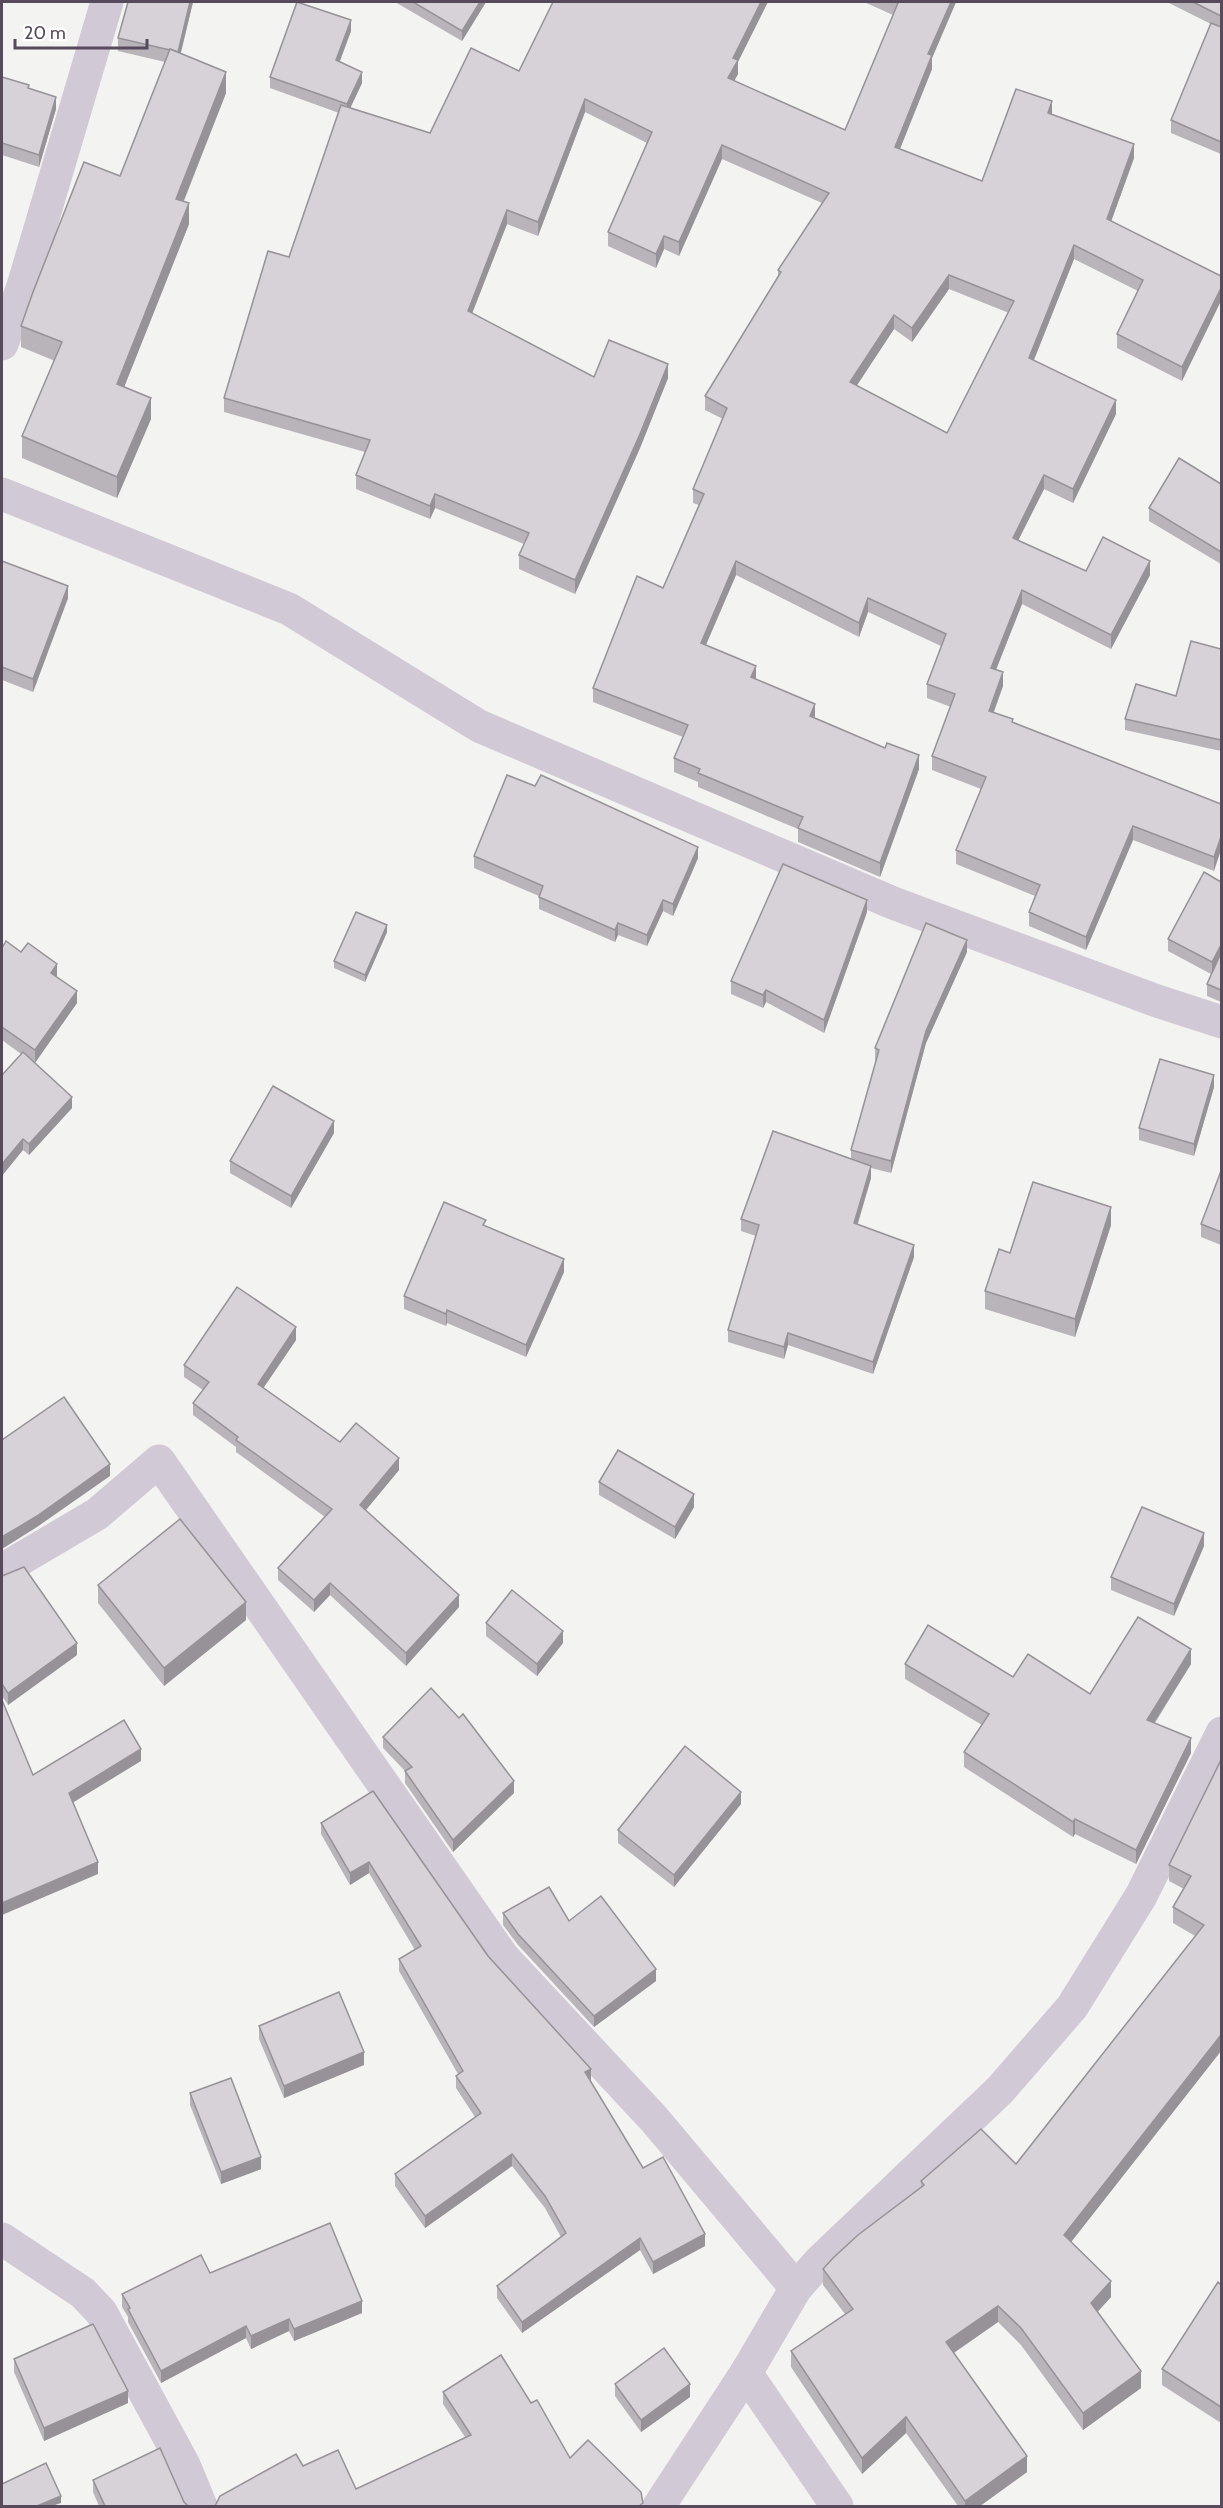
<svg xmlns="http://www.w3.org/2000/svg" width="1223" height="2508" font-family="Cabin,sans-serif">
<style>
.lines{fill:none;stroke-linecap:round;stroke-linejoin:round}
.minor{stroke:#d2c9d6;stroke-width:33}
.wall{fill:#b9b4ba;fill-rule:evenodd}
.shaded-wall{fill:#969297}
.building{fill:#d7d1d8;stroke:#969297;stroke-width:1.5;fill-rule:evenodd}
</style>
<rect width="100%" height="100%" fill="#f3f3f1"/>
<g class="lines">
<g class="minor">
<polyline points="2,344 23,286 107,2"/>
<polyline points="2,494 289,609 479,726 893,903 1157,1001 1222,1022"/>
<polyline points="2,1570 97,1514 159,1461 503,1957 654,2119 796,2288"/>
<polyline points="2,2239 83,2293 101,2312 184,2465 201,2506"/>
<polyline points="746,2373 837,2506"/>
<polyline points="659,2506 746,2373 796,2288 820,2261 1000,2090 1072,2007 1141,1896 1222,1733"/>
</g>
</g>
<g class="wall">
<polygon points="128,2 193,2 180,54 226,93 184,201 189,224 124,387 151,419 117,498 22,458 22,436 55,361 21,347 21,326 120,176 165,62 118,51 118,38"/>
<polygon points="395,2 486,2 462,41"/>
<path d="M 864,2 L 956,2 L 932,58 L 932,69 L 900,149 L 982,181 L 1052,115 L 1134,158 L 1111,221 L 1221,276 L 1182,381 L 1117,348 L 1117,334 L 1138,291 L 1074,259 L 1034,360 L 1116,414 L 1073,503 L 1044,489 L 1018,540 L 1086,571 L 1150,575 L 1111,649 L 1022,604 L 996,670 L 1003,686 L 994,712 L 1013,722 L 1221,804 L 1214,871 L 1133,840 L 1086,950 L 1029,926 L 1029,912 L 1035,896 L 956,864 L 956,850 L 981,789 L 932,770 L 932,756 L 951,707 L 927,698 L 927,684 L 941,646 L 868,612 L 859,637 L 736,575 L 706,645 L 815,718 L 919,769 L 880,877 L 798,842 L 798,829 L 698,787 L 698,782 L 674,772 L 674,758 L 683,737 L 593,702 L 593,688 L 663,588 L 699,505 L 693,503 L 693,489 L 723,419 L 705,410 L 705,396 L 778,276 L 778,270 L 822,203 L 722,159 L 679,256 L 664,249 L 656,268 L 608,246 L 608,232 L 647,143 L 585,112 L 538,236 L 507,224 L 472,313 L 594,377 L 668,378 L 640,448 L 575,594 L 519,569 L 519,555 L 524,544 L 435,508 L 430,519 L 356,489 L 356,475 L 365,452 L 224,412 L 224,398 L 289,257 L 339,113 L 270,88 L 270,77 L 351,31 L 340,61 L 362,83 L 350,108 L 430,133 L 519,71 L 738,62 L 738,74 L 734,81 L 845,130 L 893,15 ZM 949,289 L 1009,313 L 947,433 L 856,386 L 894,329 L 912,342 Z"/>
<polygon points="1167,2 1221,2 1221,154 1171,133 1171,120 1211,24"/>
<polygon points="2,77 29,89 56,109 39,167 2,155"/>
<polygon points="1221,484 1221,564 1149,521 1149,508"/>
<polygon points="2,561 68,598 33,692 2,680"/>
<polygon points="1221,649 1221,751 1125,730 1125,719 1176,696"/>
<polygon points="474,856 698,858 673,916 663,911 647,946 618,935 615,942 539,909 539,896 474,868"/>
<polygon points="1221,882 1221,1002 1207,996 1207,984 1211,974 1168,951 1168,939"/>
<polygon points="867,912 824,1033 766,1002 763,1008 731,994 731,981"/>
<polygon points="387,932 365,982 334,968 334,961"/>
<polygon points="2,948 21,952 57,977 77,1003 35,1062 72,1108 29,1155 23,1150 21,1054 2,1040"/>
<polygon points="967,952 926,1043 891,1173 871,1168 871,1178 858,1224 914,1257 873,1374 788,1345 784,1359 728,1342 728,1330 756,1236 741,1231 741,1219 851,1159 851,1150 876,1061 875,1060 875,1048"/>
<polygon points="1214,1087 1194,1156 1139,1140 1139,1128"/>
<polygon points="334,1133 291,1208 230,1173 230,1161"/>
<polygon points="1221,1171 1221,1245 1201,1237 1201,1224"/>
<polygon points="1111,1225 1075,1337 985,1309 985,1291 1010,1253"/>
<polygon points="486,1226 564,1272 526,1357 447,1323 446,1326 404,1309 404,1296"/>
<polygon points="296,1340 263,1388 340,1442 399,1470 366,1510 459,1607 406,1666 330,1595 314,1612 278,1580 278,1568 325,1517 236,1452 236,1447 193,1415 193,1403 203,1390 184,1377 184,1365"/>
<polygon points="599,1482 694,1507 675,1539 599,1495"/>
<polygon points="1204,1546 1174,1616 1111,1590 1111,1577"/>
<polygon points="2,1576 77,1655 8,1705 2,1696"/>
<polygon points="98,1585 246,1620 164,1686 98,1603"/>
<polygon points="486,1623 563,1643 537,1676 486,1636"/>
<polygon points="905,1664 1013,1677 1090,1694 1191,1664 1155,1723 1191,1753 1136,1864 1075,1834 1073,1837 964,1767 964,1752 982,1725 905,1679"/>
<polygon points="383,1737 514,1793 453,1852 405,1783 405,1771 383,1748"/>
<polygon points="1221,1760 1221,2051 1071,2242 1111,2297 1097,2312 1141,2388 1083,2430 1021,2345 998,2322 954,2353 1027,2472 980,2506 958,2506 906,2433 862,2474 791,2367 791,2351 845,2314 823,2285 823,2269 921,2187 921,2181 1016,2164 1195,1936 1173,1923 1173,1907 1184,1889 1169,1881 1169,1865"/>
<polygon points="741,1804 674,1887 618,1843 618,1830"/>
<polygon points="321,1823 488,1956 590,2081 643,2168 705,2246 653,2274 640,2250 522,2333 497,2298 497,2286 561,2237 545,2208 512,2166 425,2228 395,2186 395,2174 475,2117 456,2088 456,2076 458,2074 399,1971 399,1959 415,1950 369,1873 350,1885 321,1834"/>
<polygon points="503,1913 569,1921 656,1981 594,2027 518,1945 503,1925"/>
<polygon points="259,2026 364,2065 284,2098 259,2039"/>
<polygon points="190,2093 261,2169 221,2184 190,2105"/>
<polygon points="210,2273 362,2313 294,2341 289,2331 251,2349 246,2338 161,2383 128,2322 128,2317 122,2307 122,2294"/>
<polygon points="1221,2285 1221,2423 1162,2385 1162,2369"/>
<polygon points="14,2359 128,2403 44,2441 14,2372"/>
<polygon points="615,2384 690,2397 641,2432 615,2396"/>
<polygon points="443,2392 531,2403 570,2458 643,2506 215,2506 303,2466 356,2489 465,2437 443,2404"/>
<polygon points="93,2480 184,2502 188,2506 99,2506 93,2492"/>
</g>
<g class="shaded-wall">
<polygon points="190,2 193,2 178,65 178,52"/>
<polygon points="480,2 486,2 462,41 462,31"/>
<polygon points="761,2 768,2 738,62 738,74 728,92 728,78 733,58"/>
<polygon points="951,2 956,2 932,58 932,69 895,161 895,147 928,54"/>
<polygon points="351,20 351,31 336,71 336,60"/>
<polygon points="226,72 226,93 176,220 176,199"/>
<polygon points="362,72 362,83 347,115 347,104"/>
<polygon points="56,97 56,109 39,167 39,155"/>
<polygon points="585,99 585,112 538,236 538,222"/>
<polygon points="1052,101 1052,115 1048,113"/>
<polygon points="1134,144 1134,158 1107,233 1107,219"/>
<polygon points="722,145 722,159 679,256 679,242"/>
<polygon points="189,203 189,224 117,405 117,384"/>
<polygon points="507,210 507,224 468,324 468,311"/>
<polygon points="664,236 664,249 656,268 656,254"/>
<polygon points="1074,245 1074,259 1029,372 1029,358"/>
<polygon points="949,275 949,289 912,342 912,328"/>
<polygon points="1221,288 1221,301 1182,381 1182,367"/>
<polygon points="894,315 894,329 850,396 850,382"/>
<polygon points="668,364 668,378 640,448 575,594 575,580"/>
<polygon points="151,398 151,419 117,498 117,477"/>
<polygon points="1116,400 1116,414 1073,503 1073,489"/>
<polygon points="1044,475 1044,489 1013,551 1013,538"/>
<polygon points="435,494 435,508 430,519 430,506"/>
<polygon points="736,561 736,575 701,656 701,643"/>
<polygon points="1150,561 1150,575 1111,649 1111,635"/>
<polygon points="68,586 68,598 33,692 33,679"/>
<polygon points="1022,590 1022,604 991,682 991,668"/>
<polygon points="868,598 868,612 859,637 859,623"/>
<polygon points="756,666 756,680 751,677"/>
<polygon points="1003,672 1003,686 989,724 989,711"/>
<polygon points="815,704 815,717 810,716"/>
<polygon points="919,755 919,769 880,877 880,863"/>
<polygon points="1133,826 1133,840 1086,950 1086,937"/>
<polygon points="1221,837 1221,850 1214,871 1214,857"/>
<polygon points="698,847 698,858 673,916 673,904"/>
<polygon points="663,900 663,911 647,946 647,935"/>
<polygon points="867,900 867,912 824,1033 824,1020"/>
<polygon points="618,923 618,935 615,942 615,930"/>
<polygon points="387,925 387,932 365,982 365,975"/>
<polygon points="967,940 967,952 926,1043 891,1173 891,1161 926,1031"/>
<polygon points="1221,945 1221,958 1212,974 1212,962"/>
<polygon points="57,964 57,977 51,973"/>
<polygon points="766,990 766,1002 763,1008 763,995"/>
<polygon points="77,991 77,1003 35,1063 35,1050"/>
<polygon points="1214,1075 1214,1087 1194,1156 1194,1144"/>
<polygon points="72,1097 72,1108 29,1155 29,1144"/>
<polygon points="334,1121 334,1133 291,1208 291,1196"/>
<polygon points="23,1139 23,1150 2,1176 2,1164"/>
<polygon points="871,1166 871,1178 854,1235 854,1223"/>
<polygon points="1111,1207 1111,1225 1075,1337 1075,1319"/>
<polygon points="914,1245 914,1257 873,1374 873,1362"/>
<polygon points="564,1259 564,1272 526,1357 526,1345"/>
<polygon points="447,1310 447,1323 446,1326 446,1314"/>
<polygon points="296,1327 296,1340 258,1396 258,1384"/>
<polygon points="788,1333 788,1345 784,1359 784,1347"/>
<polygon points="399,1458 399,1470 360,1517 360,1505"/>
<polygon points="110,1464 110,1476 37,1527 2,1549 2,1537"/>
<polygon points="694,1494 694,1507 675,1539 675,1527"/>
<polygon points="1204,1533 1204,1546 1174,1616 1174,1604"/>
<polygon points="330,1583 330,1595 314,1612 314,1600"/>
<polygon points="459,1595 459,1607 406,1666 406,1653"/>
<polygon points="246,1602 246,1620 164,1686 164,1668"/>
<polygon points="563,1631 563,1643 537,1676 537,1664"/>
<polygon points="77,1643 77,1655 8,1705 8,1693"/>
<polygon points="1191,1649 1191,1664 1147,1734 1147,1720"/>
<polygon points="1191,1738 1191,1753 1136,1864 1136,1850"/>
<polygon points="141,1749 141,1761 69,1805 69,1793"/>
<polygon points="514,1781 514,1793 453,1852 453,1840"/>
<polygon points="741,1792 741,1804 674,1887 674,1875"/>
<polygon points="1075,1819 1075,1834 1073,1837 1073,1822"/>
<polygon points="98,1862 98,1874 2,1915 2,1903"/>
<polygon points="369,1862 369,1873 350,1885 350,1873"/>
<polygon points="656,1969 656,1981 594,2027 594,2016"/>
<polygon points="1221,2035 1221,2051 1064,2251 1064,2235"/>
<polygon points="364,2052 364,2065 284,2098 284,2086"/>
<polygon points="591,2069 591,2081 585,2072"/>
<polygon points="512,2154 512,2166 425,2228 425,2216"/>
<polygon points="261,2157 261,2169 221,2184 221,2172"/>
<polygon points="705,2234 705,2246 653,2274 653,2262"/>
<polygon points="640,2238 640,2250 522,2333 522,2322"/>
<polygon points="1111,2281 1111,2297 1091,2319 1091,2303"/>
<polygon points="362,2301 362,2313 294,2341 294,2329"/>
<polygon points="998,2306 998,2322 946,2358 946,2342"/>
<polygon points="289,2319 289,2331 251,2349 251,2336"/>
<polygon points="246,2326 246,2338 161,2383 161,2371"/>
<polygon points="1141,2371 1141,2388 1083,2430 1083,2413"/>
<polygon points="690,2384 690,2397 641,2432 641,2420"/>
<polygon points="128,2391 128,2403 44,2441 44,2428"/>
<polygon points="906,2417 906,2433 862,2474 862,2458"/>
<polygon points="1027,2456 1027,2472 980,2506 965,2506 965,2501"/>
<polygon points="61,2496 61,2503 52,2506 37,2506"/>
</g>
<g class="building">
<polygon points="128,2 190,2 178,52 170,49 170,50 118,38"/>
<polygon points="297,2 351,20 336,60 362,72 347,104 270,77"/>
<polygon points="413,2 480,2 462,31"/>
<path d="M 553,2 L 761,2 L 733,58 L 738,60 L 728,78 L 845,130 L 898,3 L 895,2 L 951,2 L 928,54 L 932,55 L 895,147 L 982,181 L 1016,89 L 1052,101 L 1048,113 L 1134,144 L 1107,219 L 1221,276 L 1221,288 L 1182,367 L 1117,334 L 1143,280 L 1074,245 L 1029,358 L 1116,400 L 1073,489 L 1044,475 L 1013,538 L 1086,571 L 1103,537 L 1150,561 L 1111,635 L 1022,590 L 991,668 L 1003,672 L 989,711 L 1013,719 L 1012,722 L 1221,804 L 1221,837 L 1214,857 L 1133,826 L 1086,937 L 1029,912 L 1040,885 L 956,850 L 986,777 L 932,756 L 955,694 L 927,684 L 946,634 L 868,598 L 859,623 L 736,561 L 701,643 L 756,666 L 751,677 L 815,704 L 810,716 L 885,748 L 887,743 L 919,755 L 880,863 L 798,828 L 803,817 L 698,773 L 700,769 L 674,758 L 688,725 L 593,688 L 637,576 L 663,588 L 704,494 L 693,489 L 727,408 L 705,396 L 781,272 L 778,270 L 829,193 L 722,145 L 679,242 L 664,236 L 656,254 L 608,232 L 652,132 L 585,99 L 538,222 L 507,210 L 468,311 L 594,377 L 609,340 L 668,364 L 640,434 L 575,580 L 519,555 L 529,533 L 435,494 L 430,506 L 356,475 L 370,440 L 224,398 L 268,251 L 289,257 L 341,105 L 430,133 L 471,48 L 519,71 ZM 949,275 L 1014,301 L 947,433 L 850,382 L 894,315 L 912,328 Z"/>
<polygon points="1193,2 1221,2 1221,16"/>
<polygon points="1211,23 1221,27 1221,142 1171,120"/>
<polygon points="170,49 226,72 176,199 189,203 117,384 151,398 117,477 22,436 62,342 21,326 33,292 84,162 120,176"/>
<polygon points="2,77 29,85 28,88 56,97 39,155 2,143"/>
<polygon points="1179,458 1221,484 1221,552 1149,508"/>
<polygon points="2,561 68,586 33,679 2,667"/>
<polygon points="1191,641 1221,649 1221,740 1125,719 1136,684 1176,696"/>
<polygon points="507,775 535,786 541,775 698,847 673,904 663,900 647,935 618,923 615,930 539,897 543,886 474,856"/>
<polygon points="783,864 867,900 824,1020 766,990 763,995 731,981"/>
<polygon points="1204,872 1221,882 1221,945 1212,962 1168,939"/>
<polygon points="356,912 387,925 365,975 334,961"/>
<polygon points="926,923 967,940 926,1031 891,1161 851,1150 879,1050 875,1048"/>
<polygon points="6,941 21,952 28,943 57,964 51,973 77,991 35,1050 2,1027 2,948"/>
<polygon points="1221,953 1221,990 1207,984"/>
<polygon points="23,1052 72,1097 29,1144 23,1139 2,1164 2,1075"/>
<polygon points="1160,1059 1214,1075 1194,1144 1139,1128"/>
<polygon points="273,1086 334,1121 291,1196 230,1161"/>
<polygon points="773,1131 871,1166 854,1223 914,1245 873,1362 788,1333 784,1347 728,1330 759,1225 741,1219"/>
<polygon points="1221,1171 1221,1232 1201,1224"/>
<polygon points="1033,1182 1111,1207 1075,1319 985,1291 999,1249 1010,1253"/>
<polygon points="444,1202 486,1220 483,1225 564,1259 526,1345 447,1310 446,1314 404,1296"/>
<polygon points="237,1287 296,1327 258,1384 340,1442 356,1423 399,1458 360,1505 459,1595 406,1653 330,1583 314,1600 278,1568 332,1509 236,1440 238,1437 193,1403 209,1382 184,1365"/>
<polygon points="64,1397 110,1464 37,1516 2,1537 2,1440"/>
<polygon points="618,1450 694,1494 675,1527 599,1482"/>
<polygon points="1142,1507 1204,1533 1174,1604 1111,1577"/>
<polygon points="180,1519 246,1602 164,1668 98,1585"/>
<polygon points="24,1567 77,1643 8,1693 2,1684 2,1576"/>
<polygon points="512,1590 563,1631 537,1664 486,1623"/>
<polygon points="1138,1617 1191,1649 1147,1720 1191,1738 1136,1850 1075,1819 1073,1822 964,1752 989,1714 905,1664 928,1625 1013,1677 1028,1654 1090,1694"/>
<polygon points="431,1688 459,1718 463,1714 514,1781 453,1840 405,1771 412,1767 383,1737"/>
<polygon points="2,1700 33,1775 124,1720 141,1749 69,1793 98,1862 2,1903"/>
<polygon points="685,1746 741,1792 674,1875 618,1830"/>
<polygon points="1221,1760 1221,2035 1064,2235 1111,2281 1091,2303 1141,2371 1083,2413 1021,2328 998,2306 946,2342 1027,2456 965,2501 906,2417 862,2458 791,2351 853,2309 823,2269 833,2258 858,2235 924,2185 921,2181 981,2129 1016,2164 1204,1925 1173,1907 1191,1876 1169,1865"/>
<polygon points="373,1791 488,1956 591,2069 585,2072 643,2168 663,2157 705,2234 653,2262 640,2238 522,2322 497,2286 566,2233 545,2196 512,2154 425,2216 395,2174 481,2113 456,2076 463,2071 399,1959 421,1946 369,1862 350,1873 321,1823"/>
<polygon points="549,1887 569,1921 601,1896 656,1969 594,2016 518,1934 503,1913"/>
<polygon points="339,1992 364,2052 284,2086 259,2026"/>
<polygon points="231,2078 261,2157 221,2172 190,2093"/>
<polygon points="330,2223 362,2301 294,2329 289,2319 251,2336 246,2326 161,2371 128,2309 130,2308 122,2294 201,2255 210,2273"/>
<polygon points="1218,2282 1221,2285 1221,2407 1162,2369"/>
<polygon points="93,2324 128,2391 44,2428 14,2359"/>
<polygon points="664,2348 690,2384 641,2420 615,2384"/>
<polygon points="501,2355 531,2403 537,2400 570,2458 588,2440 641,2492 643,2503 639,2506 215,2506 220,2496 296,2454 303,2466 338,2450 356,2489 471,2435 443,2392"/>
<polygon points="160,2448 184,2502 188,2506 105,2506 93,2480"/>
<polygon points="46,2463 61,2496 37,2506 2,2506 2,2484"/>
</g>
<rect width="1223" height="2508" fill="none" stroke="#574a5d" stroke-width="6"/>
<path d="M15 39v9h132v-9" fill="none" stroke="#574a5d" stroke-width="3"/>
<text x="24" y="39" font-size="18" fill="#574a5d" stroke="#ffffff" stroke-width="4.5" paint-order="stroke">20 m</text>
</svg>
